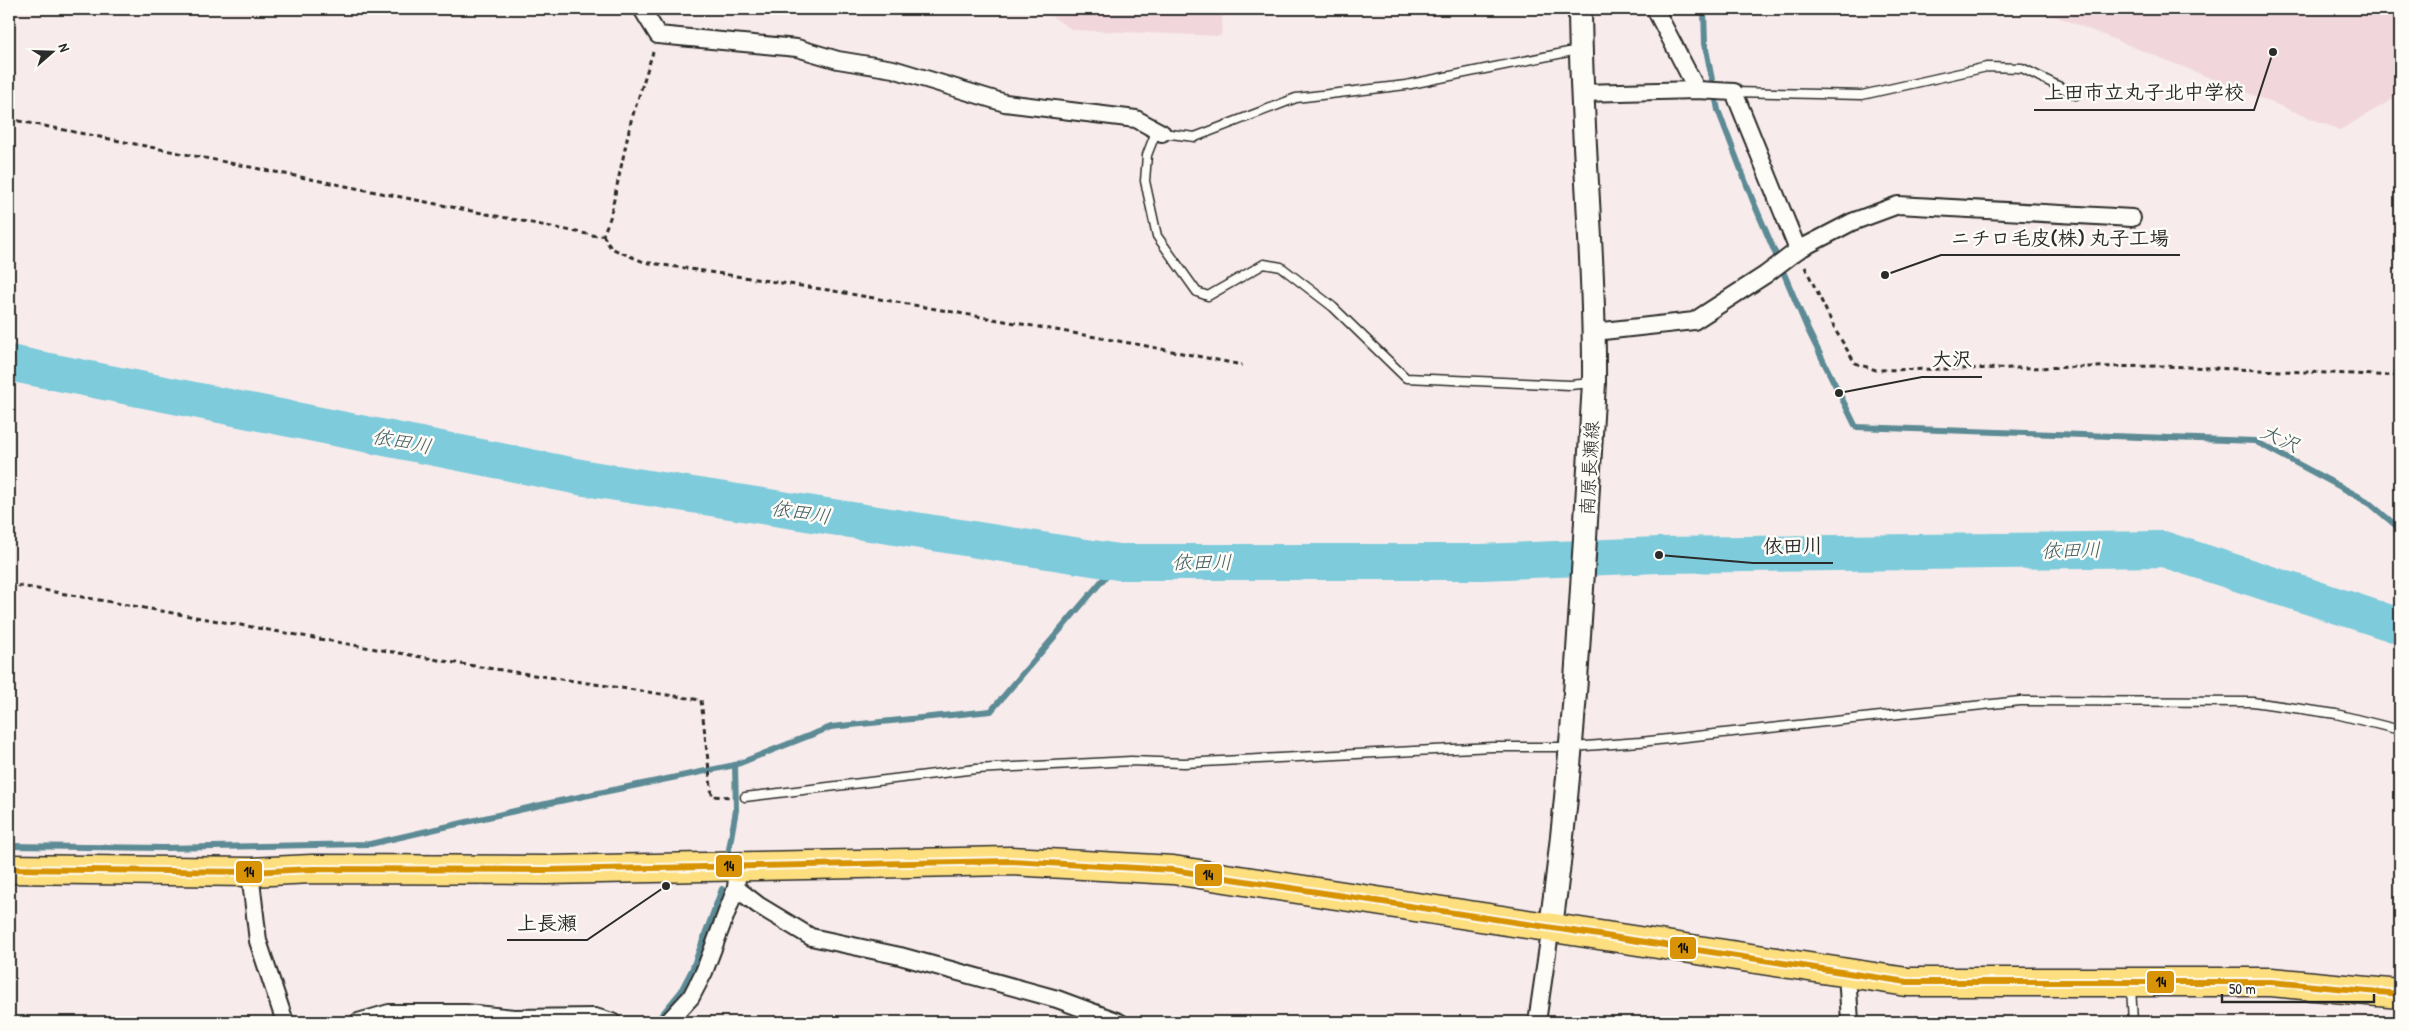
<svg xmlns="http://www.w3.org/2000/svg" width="2409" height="1031" font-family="'Patrick Hand','Klee One',sans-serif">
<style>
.built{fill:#f1d7dc}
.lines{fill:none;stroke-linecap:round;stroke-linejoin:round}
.stream{stroke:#5c8b95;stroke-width:6}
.river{stroke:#7dcbdb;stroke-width:36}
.service-casing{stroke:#2b2b2b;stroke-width:11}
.minor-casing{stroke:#2b2b2b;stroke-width:20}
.secondary-casing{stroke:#2b2b2b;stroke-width:26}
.trunk-casing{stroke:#2b2b2b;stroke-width:31}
.path{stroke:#2b2b2b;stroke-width:3;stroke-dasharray:5 4;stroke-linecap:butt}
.service{stroke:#fdfcf7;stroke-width:8}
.minor{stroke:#fdfcf7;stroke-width:16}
.secondary{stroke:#fdfcf7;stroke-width:22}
.trunk{stroke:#fddf80;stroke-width:28}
.bus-1-casing{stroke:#fdfcf7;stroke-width:10}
.bus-1{stroke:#d89406;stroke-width:6}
.labels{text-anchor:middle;stroke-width:5;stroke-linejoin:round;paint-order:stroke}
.street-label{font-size:19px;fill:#2b2b2b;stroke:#fdfcf7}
.water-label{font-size:20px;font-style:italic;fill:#445b60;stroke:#fdfcf7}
.leader{fill:none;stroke:#2b2b2b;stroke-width:2}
.callout-dot{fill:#2b2b2b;stroke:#fdfcf7;stroke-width:2}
.callout-label{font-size:20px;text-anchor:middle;font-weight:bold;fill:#2b2b2b;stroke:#fdfcf7;stroke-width:5;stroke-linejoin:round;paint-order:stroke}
.line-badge{stroke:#fdfcf7;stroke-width:2}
.pale-badge-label{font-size:14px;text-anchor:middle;font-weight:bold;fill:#111}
</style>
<rect width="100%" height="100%" fill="#f8ebeb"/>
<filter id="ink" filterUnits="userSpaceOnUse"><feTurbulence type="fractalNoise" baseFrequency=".02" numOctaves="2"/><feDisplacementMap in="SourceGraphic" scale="10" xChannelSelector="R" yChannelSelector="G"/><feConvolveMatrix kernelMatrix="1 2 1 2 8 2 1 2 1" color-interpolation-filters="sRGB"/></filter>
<g filter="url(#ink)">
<g class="built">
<polygon points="1041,9 1223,9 1221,36 1072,30"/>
<polygon points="2038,9 2400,9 2400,95 2340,130"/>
</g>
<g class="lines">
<g class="stream">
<polyline points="1704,9 1705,44 1718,110 1753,201 1808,330 1856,427 2255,441 2367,501 2400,529"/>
<polyline points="9,846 164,848 370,844 550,803 735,765 831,727 991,711 1118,562"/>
<polyline points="729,849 736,810 735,765"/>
<polyline points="656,1022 680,993 692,970 722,889"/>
</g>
<polyline class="river" points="9,363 585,478 1118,562 1481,562 1659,555 2163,549 2400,626"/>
<g class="service-casing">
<g id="service">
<polyline points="1578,50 1406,85 1296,98 1195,137 1162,133 1154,137 1147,155 1145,181 1157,236 1197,292 1208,296 1264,264 1281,267 1333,307 1406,378 1570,385 1592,383"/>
<polyline points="1734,92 1862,95 1987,67 2022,68 2076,95"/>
<polyline points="745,797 976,769 1131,761 1184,763 1492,747 1572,747 1640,742 2020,701 2253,702 2336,714 2400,730"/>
<polyline points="2131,987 2133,1022"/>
</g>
</g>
<g class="minor-casing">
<g id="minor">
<polyline points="642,9 658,35 797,48 838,60 893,69 1005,103 1136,119 1162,133"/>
<polyline points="1655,9 1697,90"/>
<polyline points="1582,93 1697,90 1734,92 1798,250"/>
<polyline points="1594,332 1694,321 1765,275 1798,250 1852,222 1898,205 2132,218"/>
<polyline points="250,872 258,941 285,1022"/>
<polyline points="736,888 758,905 811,937 900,956 1057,999 1119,1022"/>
<polyline points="1847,973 1850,1022"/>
<polyline points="358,1022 389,1013 466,1013 514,1018 595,1017 612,1022"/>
<polyline points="668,1022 691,997 704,972 736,888 737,878"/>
<polyline points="1537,1022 1551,926"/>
</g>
</g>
<g class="secondary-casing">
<path id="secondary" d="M 1551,926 C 1576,746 1583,564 1594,383 C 1595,258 1581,134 1580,9"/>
</g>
<g class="trunk-casing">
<polyline id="trunk" points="9,869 250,872 312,869 547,870 1011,861 1173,870 1907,982 2271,982 2400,994"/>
</g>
<g class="path">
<polyline points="9,119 597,236 603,235 610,218 631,121 653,52"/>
<polyline points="603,235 611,248 644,262 828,290 1141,345 1242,365"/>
<polyline points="1805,267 1837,333 1855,363 1876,370 2164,366 2400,376"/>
<polyline points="9,584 461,664 701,700 712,796 732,797"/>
</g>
<use href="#service" class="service"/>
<use href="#minor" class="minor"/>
<use href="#secondary" class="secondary"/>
<use href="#trunk" class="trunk"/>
<g class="bus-1-casing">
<polyline id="bus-1" points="9,869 250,872 312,869 547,870 1011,861 1173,870 1907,982 2271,982 2400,994"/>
</g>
<use href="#bus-1" class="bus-1"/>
</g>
</g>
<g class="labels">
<g class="street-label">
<text transform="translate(1589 468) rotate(-87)" y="7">南原長瀬線</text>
</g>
<g class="water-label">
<text transform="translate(2280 438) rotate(24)" y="7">大沢</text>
<text transform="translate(402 441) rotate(11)" y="7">依田川</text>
<text transform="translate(801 512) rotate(9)" y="7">依田川</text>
<text transform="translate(2071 550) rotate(-1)" y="7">依田川</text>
<text x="1202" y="569">依田川</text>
</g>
</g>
<path class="leader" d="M2273 52L2254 110H2034M1885 275L1941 255H2180M1839 393L1922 377H1982M1659 555L1753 563H1833M666 886L587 940H507"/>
<g class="callout-dot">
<circle cx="2273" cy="52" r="5"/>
<circle cx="1885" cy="275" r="5"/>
<circle cx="1839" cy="393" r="5"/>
<circle cx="1659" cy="555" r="5"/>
<circle cx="666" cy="886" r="5"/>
</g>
<g class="callout-label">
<text x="2144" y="99">上田市立丸子北中学校</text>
<text x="2060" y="245">ニチロ毛皮(株) 丸子工場</text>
<text x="1952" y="366">大沢</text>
<text x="1793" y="553">依田川</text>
<text x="547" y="930">上長瀬</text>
</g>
<g class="line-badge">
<rect x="715" y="854" width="28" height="24" rx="5" fill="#d89406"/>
<rect x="235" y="860" width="28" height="24" rx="5" fill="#d89406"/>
<rect x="1194" y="863" width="29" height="24" rx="5" fill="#d89406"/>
<rect x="1669" y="936" width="28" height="24" rx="5" fill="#d89406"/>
<rect x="2146" y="970" width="29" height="24" rx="5" fill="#d89406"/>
</g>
<g class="pale-badge-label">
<text x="729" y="871">14</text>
<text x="249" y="877">14</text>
<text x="1208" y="880">14</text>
<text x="1683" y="953">14</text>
<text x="2161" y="987">14</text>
</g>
<rect width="2409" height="1031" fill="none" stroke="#fdfcf7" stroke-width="30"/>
<rect x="15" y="15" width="2379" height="1001" fill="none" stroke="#2b2b2b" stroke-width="2" filter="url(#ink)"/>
<g transform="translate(52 52) rotate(70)" stroke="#fdfcf7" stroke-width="4" paint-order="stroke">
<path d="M0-4L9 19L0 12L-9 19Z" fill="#2b2b2b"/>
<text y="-8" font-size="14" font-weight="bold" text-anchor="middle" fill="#2b2b2b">N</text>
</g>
<path d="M2222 994v8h152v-8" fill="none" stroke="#2b2b2b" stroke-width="2.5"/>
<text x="2229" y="994" font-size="15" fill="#2b2b2b" stroke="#fdfcf7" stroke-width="4" paint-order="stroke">50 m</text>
</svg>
